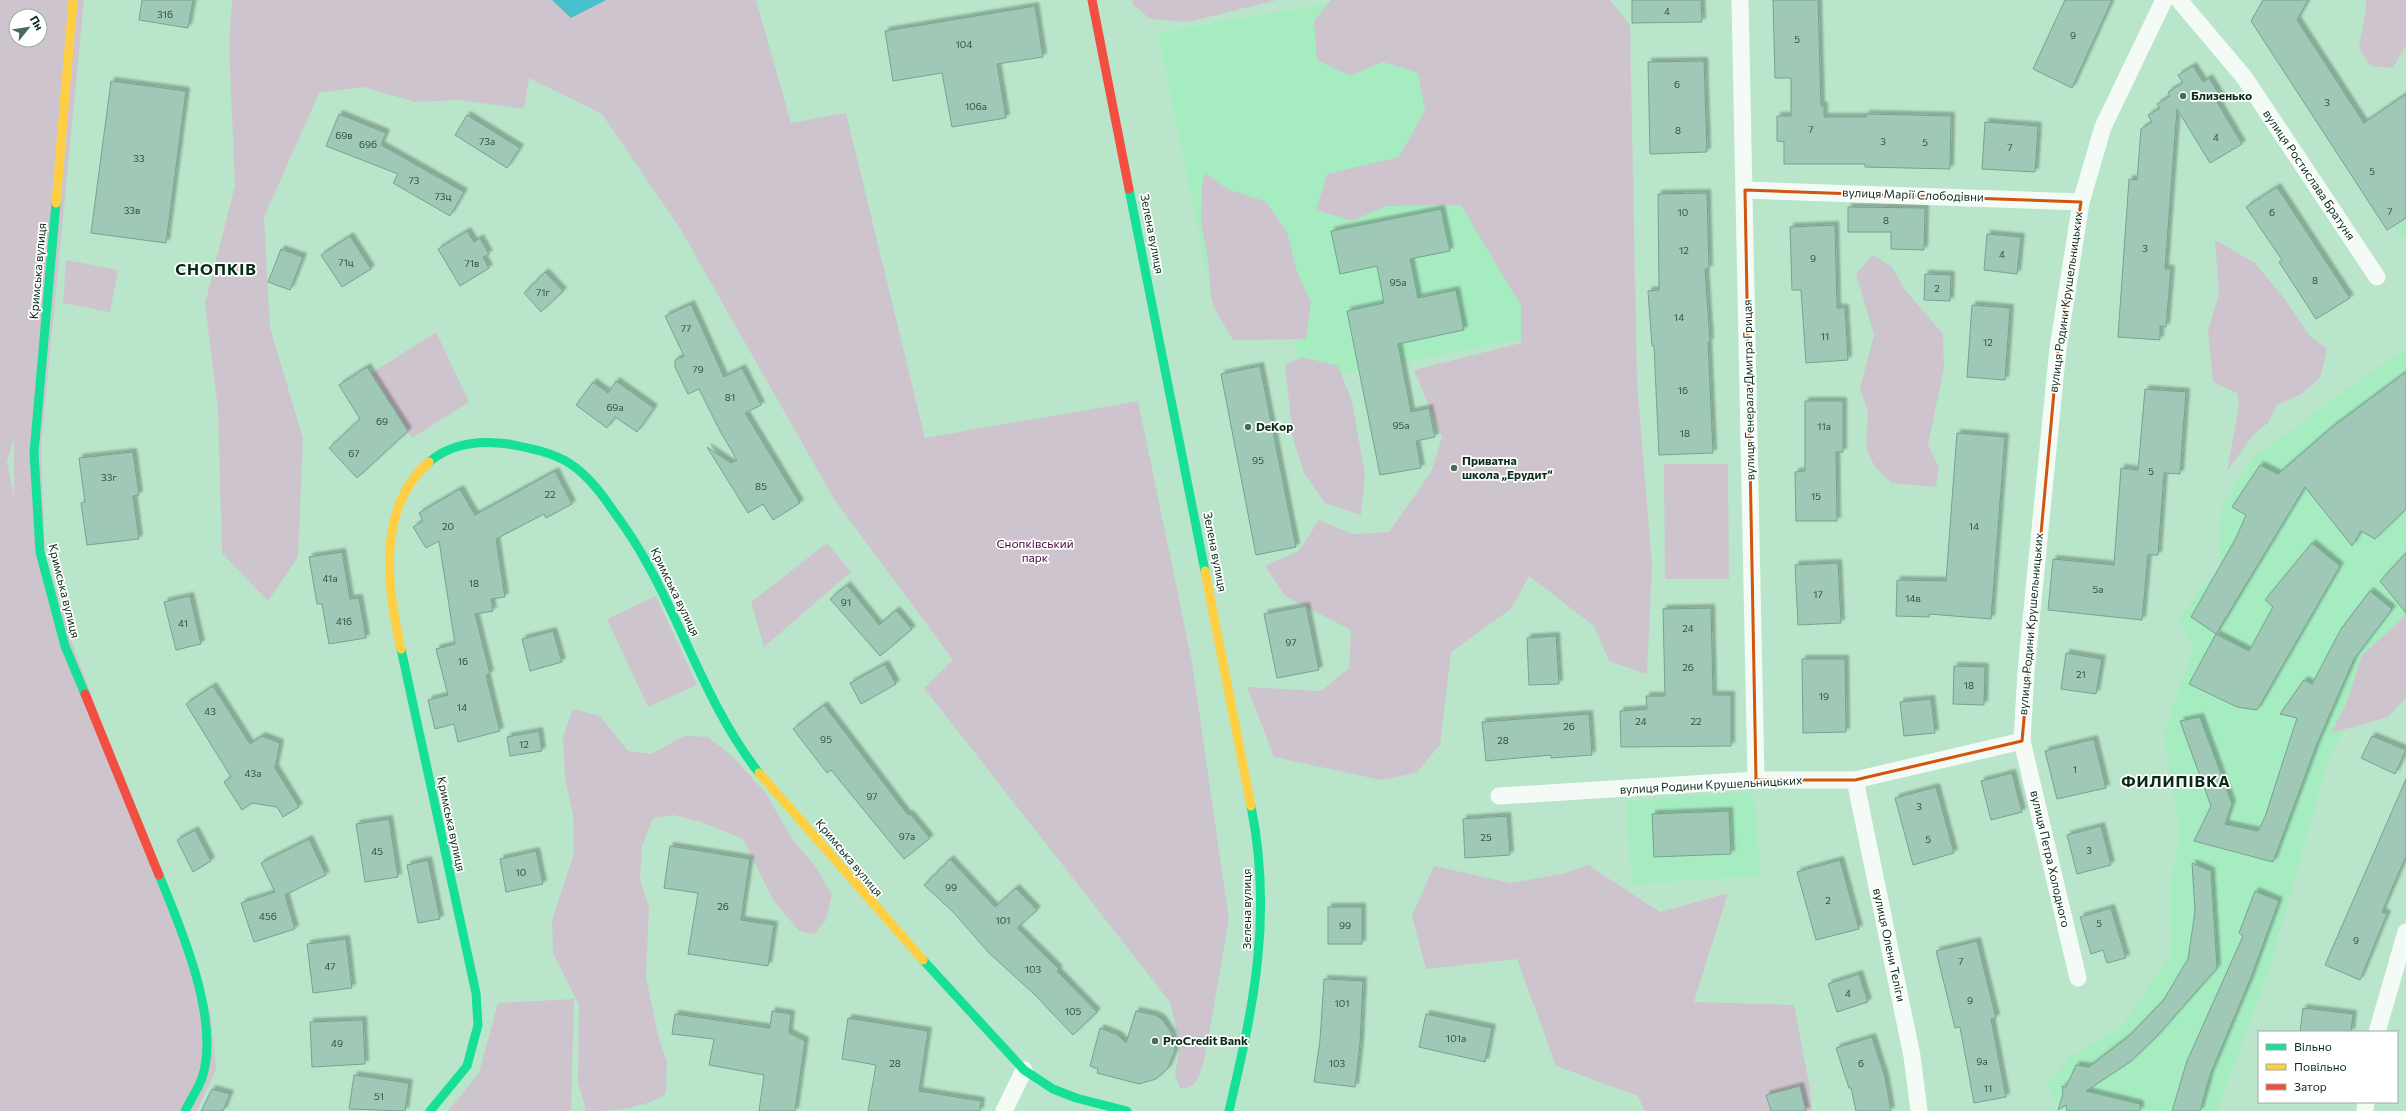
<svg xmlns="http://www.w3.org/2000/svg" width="2406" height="1111" font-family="Commissioner,sans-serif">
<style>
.built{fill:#a6ecc1}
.green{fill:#cec4ce;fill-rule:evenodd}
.water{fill:#48c0cd}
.building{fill:#9fc8b7;stroke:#76a291;filter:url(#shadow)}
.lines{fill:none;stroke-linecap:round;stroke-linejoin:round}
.street{stroke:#f4fbf7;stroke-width:17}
.fast{stroke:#16e098;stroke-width:9}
.slow{stroke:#ffcf43;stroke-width:9}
.jam{stroke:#f24e42;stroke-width:9}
.marked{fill:none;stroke:#d2540d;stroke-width:3;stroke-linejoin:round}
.poi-dot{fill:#476d57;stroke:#fff;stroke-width:1.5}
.labels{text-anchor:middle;stroke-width:3.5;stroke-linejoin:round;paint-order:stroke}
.number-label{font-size:10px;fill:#2e5340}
.poi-label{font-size:12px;font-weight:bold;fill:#092c19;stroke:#fff;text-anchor:start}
.street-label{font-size:12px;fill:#092c19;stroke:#fff}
.park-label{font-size:12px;fill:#4a033f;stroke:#fff}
.district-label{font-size:16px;font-weight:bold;letter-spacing:1px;fill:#092c19;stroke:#fff}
</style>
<defs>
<filter id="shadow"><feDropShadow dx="3.5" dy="-3.5" stdDeviation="1" flood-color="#0004"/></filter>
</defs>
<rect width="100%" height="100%" fill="#b9e6ca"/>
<g class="built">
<polygon points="1349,0 1507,49 1559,331 1302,382 1285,298 1214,308 1158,33"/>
<polygon points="2406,220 2406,234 2401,237 2395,228"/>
<polygon points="2406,347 2406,624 2381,655 2328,761 2268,973 2217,1111 2060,1111 2047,1085 2069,1058 2120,1028 2171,955 2170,890 2180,832 2164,733 2193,649 2179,617 2219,568 2222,504 2254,457"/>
<polygon points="1753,791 1761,876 1632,884 1626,801"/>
</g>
<g class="green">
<path d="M 0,0 L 84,0 L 41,447 L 45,554 L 73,646 L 210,1010 L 216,1069 L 197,1111 L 0,1111 ZM 16,16 L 40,16 L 40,40 L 16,40 ZM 14,436 L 14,496 L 7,463 Z"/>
<path d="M 232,0 L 756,0 L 791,123 L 846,113 L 925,438 L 1138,401 L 1192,662 L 1229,920 L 1204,1062 C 1199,1075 1197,1090 1180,1088 L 1175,1075 L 1180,1045 L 1170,1002 L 924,688 L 953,660 L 834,499 L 681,230 L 602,114 L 529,78 L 524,109 L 458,100 L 415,102 L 363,87 L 319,93 L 264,217 L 270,327 L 303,439 L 298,557 L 268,601 L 222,553 L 218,409 L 205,304 L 235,185 L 229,47 Z"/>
<polygon points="1132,0 1277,0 1188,22 1150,19 1133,4"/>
<polygon points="1331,0 1610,0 1630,25 1637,381 1652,565 1647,674 1609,661 1594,626 1529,576 1511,609 1451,652 1440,745 1416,773 1381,780 1274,757 1247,687 1321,691 1349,668 1351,630 1285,596 1265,566 1299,551 1319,520 1352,534 1389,532 1431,472 1442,437 1414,370 1521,343 1521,306 1461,205 1387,206 1352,221 1316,210 1327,174 1399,157 1425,110 1418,73 1383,62 1350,76 1317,60 1314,21"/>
<polygon points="2366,0 2406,0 2406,45 2393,68 2370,66 2359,47 2366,8"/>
<polygon points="1205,173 1229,190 1265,201 1287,232 1296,269 1311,302 1306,339 1233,340 1214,308 1211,296 1208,259 1201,223 1202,185"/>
<polygon points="2215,240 2255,263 2284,298 2310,336 2327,349 2320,378 2300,395 2277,405 2268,423 2255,433 2227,471 2239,406 2237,393 2213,382 2208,331 2219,294"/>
<polygon points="1873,255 1892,267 1905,290 1943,334 1944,368 1928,445 1939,468 1936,487 1892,483 1875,467 1866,448 1868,412 1860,388 1874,335 1856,274"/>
<polygon points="66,260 118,270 110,312 63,303"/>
<polygon points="436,332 469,402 412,438 372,373"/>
<polygon points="1302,357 1338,366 1352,401 1365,475 1361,515 1325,503 1304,473 1293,439 1285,365"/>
<polygon points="1664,464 1728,464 1729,579 1665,579"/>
<polygon points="827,543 851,572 764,647 751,602"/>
<polygon points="656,596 697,685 648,707 607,619"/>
<polygon points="2406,611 2406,698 2388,717 2331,733 2346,704 2362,655 2400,621"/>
<path d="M 573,709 L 600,716 L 628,751 L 651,754 L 684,736 L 708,737 L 731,755 L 765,792 L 793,840 L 816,867 L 832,895 L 826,920 L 814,934 L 799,931 L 773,900 L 743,839 L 701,822 L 673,815 L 653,818 L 642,846 L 640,879 L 649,907 L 646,977 L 658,1035 L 667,1063 L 666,1094 C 641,1109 615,1111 586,1111 L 578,1081 L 579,1005 L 553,953 L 552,920 L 574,853 L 573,815 L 565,777 L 563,737 Z"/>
<polygon points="1588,865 1660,912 1728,893 1694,1002 1794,1005 1810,1089 1812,1111 1645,1111 1638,1096 1556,1066 1517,959 1426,969 1412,916 1434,866 1511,883 1562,874"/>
<polygon points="574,999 571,1111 448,1111 479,1073 498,1003"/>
</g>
<polygon class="water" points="552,0 606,0 571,18"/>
<g class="building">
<polygon points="142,0 193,0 188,28 139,20"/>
<polygon points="1632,0 1701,0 1702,22 1632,23"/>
<polygon points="1773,0 1818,0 1821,106 1824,106 1824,117 1866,117 1866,114 1951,116 1950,169 1865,167 1865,164 1784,164 1784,142 1777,141 1777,116 1791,116 1791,78 1775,78"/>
<polygon points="2065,0 2112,0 2072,88 2033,69"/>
<polygon points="2263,0 2308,0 2297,20 2364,123 2406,94 2406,218 2387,230 2251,21"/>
<polygon points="1035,6 1043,57 997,64 1006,118 952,127 942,73 893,81 885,31"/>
<polygon points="1704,61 1707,152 1650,154 1648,62"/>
<polygon points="2193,66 2203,82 2209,78 2222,99 2217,102 2242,144 2210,163 2177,109 2165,269 2171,269 2166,327 2160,326 2160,340 2118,337 2129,179 2137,180 2141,129 2152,122 2148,115 2160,108 2157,104 2170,96 2168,92 2183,83 2178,75"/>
<polygon points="111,81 186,91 166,243 91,233"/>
<polygon points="339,114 386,133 381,145 464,192 450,216 393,183 398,174 326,146"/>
<polygon points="467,115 520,148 507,168 455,135"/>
<polygon points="1985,122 2038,126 2035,172 1982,169"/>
<polygon points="2277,187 2350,298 2316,319 2279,262 2282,260 2246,207"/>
<polygon points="1707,193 1709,269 1705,269 1710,342 1708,342 1713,453 1659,455 1654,346 1652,346 1648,291 1659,290 1658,194"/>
<polygon points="1848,207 1925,208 1924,250 1891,249 1891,232 1848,232"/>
<polygon points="1441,209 1450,251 1410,259 1418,298 1456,290 1464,330 1398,344 1411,412 1429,408 1435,437 1416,441 1421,468 1380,475 1347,311 1384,303 1377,266 1340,274 1331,231"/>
<polygon points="1835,225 1837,308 1845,308 1848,360 1806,363 1801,290 1792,290 1790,227"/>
<polygon points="467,231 474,242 480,238 489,254 483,257 489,268 460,286 438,249"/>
<polygon points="1987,234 2021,237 2017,274 1984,270"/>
<polygon points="350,236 371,269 342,287 321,255"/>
<polygon points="281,249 303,257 290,290 268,282"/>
<polygon points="545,272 563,291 541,312 524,293"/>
<polygon points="1925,274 1951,275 1950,301 1924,300"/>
<polygon points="691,304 724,377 742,368 761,405 745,413 800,503 773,520 763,504 748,513 707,447 731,463 737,460 720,431 699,389 688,394 675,367 675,360 684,356 665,316"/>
<polygon points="1972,305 2010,308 2005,380 1967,377"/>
<polygon points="1260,366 1296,547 1256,555 1221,374"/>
<polygon points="367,367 408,431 357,478 329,448 360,419 339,385"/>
<polygon points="2406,372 2406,509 2375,539 2361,531 2352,546 2305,487 2216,634 2191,617 2236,538 2246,515 2232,507 2260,465 2278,474 2331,428"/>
<polygon points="616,381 654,408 637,432 615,417 607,428 576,405 593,382 608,393"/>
<polygon points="2145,389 2186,392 2180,474 2164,473 2158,555 2148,555 2142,620 2048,610 2053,559 2114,565 2121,468 2138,470"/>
<polygon points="1805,401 1843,401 1843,452 1836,452 1837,521 1796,521 1795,472 1805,471"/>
<polygon points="1957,433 2005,437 1991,619 1929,614 1929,617 1896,616 1897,580 1946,581"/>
<polygon points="133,452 139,495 133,496 139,539 87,545 81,503 85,502 79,458"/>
<polygon points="555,471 572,504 546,518 544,514 496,539 505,597 491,599 493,611 475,614 490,674 486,675 500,731 458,742 454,724 435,729 428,700 448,695 436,649 455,644 439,541 426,548 413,527 423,521 419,513 460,489 475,515"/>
<polygon points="2312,543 2340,566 2257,710 2237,707 2189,684 2216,634 2249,651 2273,607 2265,600"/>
<polygon points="342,552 350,599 359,598 366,638 329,644 322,604 317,604 309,557"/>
<polygon points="2406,553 2406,613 2380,581"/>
<polygon points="1838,563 1841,623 1798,625 1795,565"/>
<polygon points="847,585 879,625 896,610 912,629 880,656 830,599"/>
<polygon points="2370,591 2392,609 2354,659 2317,744 2273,862 2194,841 2211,806 2180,721 2200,717 2232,804 2225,824 2258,831 2265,817 2297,718 2280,714 2304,680 2312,684 2341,629"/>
<polygon points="190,596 201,644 176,650 164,602"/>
<polygon points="1306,606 1319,670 1277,678 1264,614"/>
<polygon points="1711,608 1713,695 1731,695 1731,746 1621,747 1620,711 1647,709 1646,696 1665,696 1663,609"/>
<polygon points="553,631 562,662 530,671 522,639"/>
<polygon points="1556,636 1559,684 1529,685 1527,638"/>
<polygon points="2066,653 2102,659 2096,694 2061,689"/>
<polygon points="1802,659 1845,659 1846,732 1803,733"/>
<polygon points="885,664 896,684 861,704 850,683"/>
<polygon points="1954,666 1985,667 1984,705 1953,704"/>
<polygon points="213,686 250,744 262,736 280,743 275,768 299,807 283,817 277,807 252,803 242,810 224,782 231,777 186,704"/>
<polygon points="1931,699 1935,733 1904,736 1900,702"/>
<polygon points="824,705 908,815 910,814 930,838 904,859 831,770 827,773 793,729"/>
<polygon points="1589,714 1592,755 1551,758 1551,755 1486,761 1482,722"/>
<polygon points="539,731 542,751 510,756 507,737"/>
<polygon points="2372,736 2406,750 2395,774 2361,758"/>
<polygon points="2094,739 2106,788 2057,799 2045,751"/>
<polygon points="2012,773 2022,812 1991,820 1981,781"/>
<polygon points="2406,779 2406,856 2382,912 2387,914 2360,980 2325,965"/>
<polygon points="1936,787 1954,853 1913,865 1895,798"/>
<polygon points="1729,811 1731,854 1654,857 1652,814"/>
<polygon points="1507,816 1510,855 1465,858 1463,819"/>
<polygon points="389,819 398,877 365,882 356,824"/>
<polygon points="2101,826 2111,865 2077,874 2067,835"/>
<polygon points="195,830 211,861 193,872 177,840"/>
<polygon points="309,839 326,875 285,895 295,929 254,942 241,903 275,892 261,863"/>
<polygon points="670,846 750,859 741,920 774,925 768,966 688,954 698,893 664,888"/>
<polygon points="536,851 543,884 506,892 500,859"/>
<polygon points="950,859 995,907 1016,888 1037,910 1017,928 1059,969 1057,971 1097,1012 1073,1035 1034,994 989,953 954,913 924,885"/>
<polygon points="428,860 440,919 418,923 407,865"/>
<polygon points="1840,860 1859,929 1816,940 1797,872"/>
<polygon points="2192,863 2211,871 2217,968 2156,1037 2130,1062 2086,1091 2140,1104 2140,1111 2067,1111 2066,1105 2058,1110 2063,1094 2062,1086 2066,1087 2076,1065 2089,1067 2129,1036 2163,1001 2188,959 2195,911"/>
<polygon points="2255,891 2279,901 2250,980 2210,1075 2200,1111 2172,1111 2187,1061 2243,936 2239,933"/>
<rect x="1328" y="907" width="34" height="37"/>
<polygon points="2111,908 2126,958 2107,963 2103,950 2091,954 2080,917"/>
<polygon points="346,939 352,988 313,993 307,944"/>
<polygon points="1977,941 1996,1018 1991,1019 2006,1097 1974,1103 1960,1027 1955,1028 1936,951"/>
<polygon points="1859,974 1868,1002 1837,1012 1828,984"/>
<polygon points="1324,979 1363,981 1360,1044 1355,1087 1314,1082 1320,1040"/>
<polygon points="2303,1008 2353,1014 2351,1032 2300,1032"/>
<polygon points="772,1011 791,1014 789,1033 805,1041 795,1111 759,1111 764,1075 709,1065 714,1039 672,1034 675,1014 770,1028"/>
<polygon points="1136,1011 1155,1015 1162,1019 1172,1034 1175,1051 1168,1068 1156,1079 1139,1084 1097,1073 1098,1069 1090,1066 1100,1028 1118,1035 1126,1043"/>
<polygon points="1426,1014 1492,1028 1485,1062 1419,1047"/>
<polygon points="848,1018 928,1031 919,1091 981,1101 980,1111 868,1111 876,1065 842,1059"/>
<polygon points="363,1020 365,1064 312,1067 310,1022"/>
<polygon points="1872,1037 1885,1077 1891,1111 1856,1111 1851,1088 1849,1088 1836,1048"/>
<polygon points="354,1075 409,1083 405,1111 349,1109"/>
<polygon points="1800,1086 1806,1111 1771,1111 1766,1095"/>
<polygon points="212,1089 230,1094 223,1111 201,1111"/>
</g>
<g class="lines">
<g class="street">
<polyline points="1740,0 1756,780"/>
<polyline points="2179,0 2244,77 2377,277"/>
<polyline points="1745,190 2081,202"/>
<polyline points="1855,780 1912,1056 1919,1111"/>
<polyline points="1499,796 1756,780 1855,780 2022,741"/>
<polyline points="2078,978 2022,741 2026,671 2058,348 2081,202 2103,127 2164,0"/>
<polyline points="2377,1032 2406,932"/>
<polyline points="1004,1111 1024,1070"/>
<polyline points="2365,1111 2366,1102"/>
</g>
<g class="fast">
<polyline points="1129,189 1205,571"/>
<polyline points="56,203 34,453 40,552 65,646 85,694"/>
<path d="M 429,462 C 451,443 481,440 509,444 C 529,448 551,452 569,463 C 588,475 602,494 614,512 C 675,592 697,694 759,773"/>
<polyline points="401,649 476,993 478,1025 467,1066 430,1111"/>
<path d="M 159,875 C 181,928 221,1021 202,1078 C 198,1089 190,1101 185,1111"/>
<polyline points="923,960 1024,1070 1053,1089 1076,1098 1127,1111"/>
<path d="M 1229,1111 C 1254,1005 1273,915 1251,806"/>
</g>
<g class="slow">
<polyline points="56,203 73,0"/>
<polyline points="1205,571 1251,806"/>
<path d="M 401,649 C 387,588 376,508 429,462"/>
<polyline points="759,773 923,960"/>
</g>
<g class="jam">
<polyline points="1092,0 1129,189"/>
<polyline points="85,694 159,875"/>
</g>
</g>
<path class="marked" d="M 1745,190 L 2081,202 L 2058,348 L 2022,741 L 1855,780 L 1756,780 Z"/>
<g class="poi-dot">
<circle cx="2183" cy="96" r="4"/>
<circle cx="1248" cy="427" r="4"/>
<circle cx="1454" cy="468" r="4"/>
<circle cx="1155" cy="1041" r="4"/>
</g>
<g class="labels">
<g class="number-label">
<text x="1667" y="15">4</text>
<text x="165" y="18">31б</text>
<text x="2073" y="39">9</text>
<text x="1797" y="43">5</text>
<text x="964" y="48">104</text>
<text x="1677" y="88">6</text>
<text x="2327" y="106">3</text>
<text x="976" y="110">106а</text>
<text x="1811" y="133">7</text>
<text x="1678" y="134">8</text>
<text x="344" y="139">69в</text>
<text x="2216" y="141">4</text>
<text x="487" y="145">73а</text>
<text x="1883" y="145">3</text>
<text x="1925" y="146">5</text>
<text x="368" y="148">69б</text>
<text x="2010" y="151">7</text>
<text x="139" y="162">33</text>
<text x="2372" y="175">5</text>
<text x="414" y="184">73</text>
<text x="443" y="200">73ц</text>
<text x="132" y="214">33в</text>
<text x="2390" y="215">7</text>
<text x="1683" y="216">10</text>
<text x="2272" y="216">6</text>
<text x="1886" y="224">8</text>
<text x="2145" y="252">3</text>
<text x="1684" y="254">12</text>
<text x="2002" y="258">4</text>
<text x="1813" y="262">9</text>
<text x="346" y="266">71ц</text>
<text x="472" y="267">71в</text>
<text x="2315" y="284">8</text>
<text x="1398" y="286">95а</text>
<text x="1937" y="292">2</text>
<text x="543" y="296">71г</text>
<text x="1679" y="321">14</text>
<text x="686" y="332">77</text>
<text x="1825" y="340">11</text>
<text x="1988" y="346">12</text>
<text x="698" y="373">79</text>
<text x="1683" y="394">16</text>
<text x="730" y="401">81</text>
<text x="615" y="411">69а</text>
<text x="382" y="425">69</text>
<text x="1401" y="429">95а</text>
<text x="1824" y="430">11а</text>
<text x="1685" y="437">18</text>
<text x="354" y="457">67</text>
<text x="1258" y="464">95</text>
<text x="2151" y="475">5</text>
<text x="109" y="481">33г</text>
<text x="761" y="490">85</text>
<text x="550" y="498">22</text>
<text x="1816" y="500">15</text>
<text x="448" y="530">20</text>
<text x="1974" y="530">14</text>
<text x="330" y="582">41а</text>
<text x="474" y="587">18</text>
<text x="2098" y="593">5а</text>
<text x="1818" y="598">17</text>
<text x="1913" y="602">14в</text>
<text x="846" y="606">91</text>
<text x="344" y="625">41б</text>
<text x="183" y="627">41</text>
<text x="1688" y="632">24</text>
<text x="1291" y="646">97</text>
<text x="463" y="665">16</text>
<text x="1688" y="671">26</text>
<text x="2081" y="678">21</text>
<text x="1969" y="689">18</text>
<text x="1824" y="700">19</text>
<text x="462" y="711">14</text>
<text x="210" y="715">43</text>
<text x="1641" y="725">24</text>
<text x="1696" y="725">22</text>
<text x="1569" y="730">26</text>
<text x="826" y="743">95</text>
<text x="1503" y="744">28</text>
<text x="524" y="748">12</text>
<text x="2075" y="773">1</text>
<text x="253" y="777">43а</text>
<text x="872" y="800">97</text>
<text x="1919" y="810">3</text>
<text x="907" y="840">97а</text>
<text x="1486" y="841">25</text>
<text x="1928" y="843">5</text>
<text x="2089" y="854">3</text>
<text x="377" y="855">45</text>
<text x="521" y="876">10</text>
<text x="951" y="891">99</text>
<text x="1828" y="904">2</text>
<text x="723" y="910">26</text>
<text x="268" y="920">45б</text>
<text x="1003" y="924">101</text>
<text x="2099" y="927">5</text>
<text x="1345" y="929">99</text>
<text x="2356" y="944">9</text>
<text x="1961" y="965">7</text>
<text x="330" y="970">47</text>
<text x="1033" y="973">103</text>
<text x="1848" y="997">4</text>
<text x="1970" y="1004">9</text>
<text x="1342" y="1007">101</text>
<text x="1073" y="1015">105</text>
<text x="1456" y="1042">101а</text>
<text x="337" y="1047">49</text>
<text x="1982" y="1065">9а</text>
<text x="895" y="1067">28</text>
<text x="1337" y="1067">103</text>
<text x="1861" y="1067">6</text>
<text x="1988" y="1092">11</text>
<text x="379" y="1100">51</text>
</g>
<g class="poi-label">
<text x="2191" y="100">Близенько</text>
<text x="1256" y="431">DeKop</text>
<text x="1462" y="465">Приватна<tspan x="1462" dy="14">школа „Ерудит“</tspan></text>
<text x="1163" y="1045">ProCredit Bank</text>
</g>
<g class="street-label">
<text transform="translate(2309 175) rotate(56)" y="4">вулиця Ростислава Братуня</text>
<text transform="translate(1913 195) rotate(2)" y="4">вулиця Марії Слободівни</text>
<text transform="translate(1152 234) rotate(79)" y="4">Зелена вулиця</text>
<text transform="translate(38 271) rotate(-85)" y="4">Кримська вулиця</text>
<text transform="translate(2066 302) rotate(-82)" y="4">вулиця Родини Крушельницьких</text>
<text transform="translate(1749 390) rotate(-91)" y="4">вулиця Генерала Дмитра Грицая</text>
<text transform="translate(1215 552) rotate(79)" y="4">Зелена вулиця</text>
<text transform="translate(64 591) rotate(76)" y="4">Кримська вулиця</text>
<text transform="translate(675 592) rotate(64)" y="4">Кримська вулиця</text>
<text transform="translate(2031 624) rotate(-85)" y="4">вулиця Родини Крушельницьких</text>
<text transform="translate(1711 785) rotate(-3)" y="4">вулиця Родини Крушельницьких</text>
<text transform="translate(451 824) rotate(78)" y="4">Кримська вулиця</text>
<text transform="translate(849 858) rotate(50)" y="4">Кримська вулиця</text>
<text transform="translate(2050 859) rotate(77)" y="4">вулиця Петра Холодного</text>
<text transform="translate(1247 909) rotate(-90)" y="4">Зелена вулиця</text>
<text transform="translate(1889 945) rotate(78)" y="4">вулиця Олени Теліги</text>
</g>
<g class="park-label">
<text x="1035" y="548">Снопківський<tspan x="1035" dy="14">парк</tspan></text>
</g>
<g class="district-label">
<text x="216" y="275">СНОПКІВ</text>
<text x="2176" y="787">ФИЛИПІВКА</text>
</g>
</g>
<rect x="2258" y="1031" width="140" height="72" fill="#ffffff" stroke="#9daba3"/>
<rect x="2266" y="1044" width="20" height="6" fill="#16e098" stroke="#9daba3"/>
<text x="2294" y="1051" font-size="12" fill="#092c19">Вільно</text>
<rect x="2266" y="1064" width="20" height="6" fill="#ffcf43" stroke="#9daba3"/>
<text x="2294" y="1071" font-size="12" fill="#092c19">Повільно</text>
<rect x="2266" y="1084" width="20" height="6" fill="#f24e42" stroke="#9daba3"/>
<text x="2294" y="1091" font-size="12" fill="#092c19">Затор</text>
<g transform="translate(28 28) rotate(60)"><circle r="19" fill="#ffffff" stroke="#9daba3"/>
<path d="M0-3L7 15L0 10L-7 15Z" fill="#476d57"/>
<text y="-6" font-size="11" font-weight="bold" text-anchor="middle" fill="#092c19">Пн</text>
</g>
</svg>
